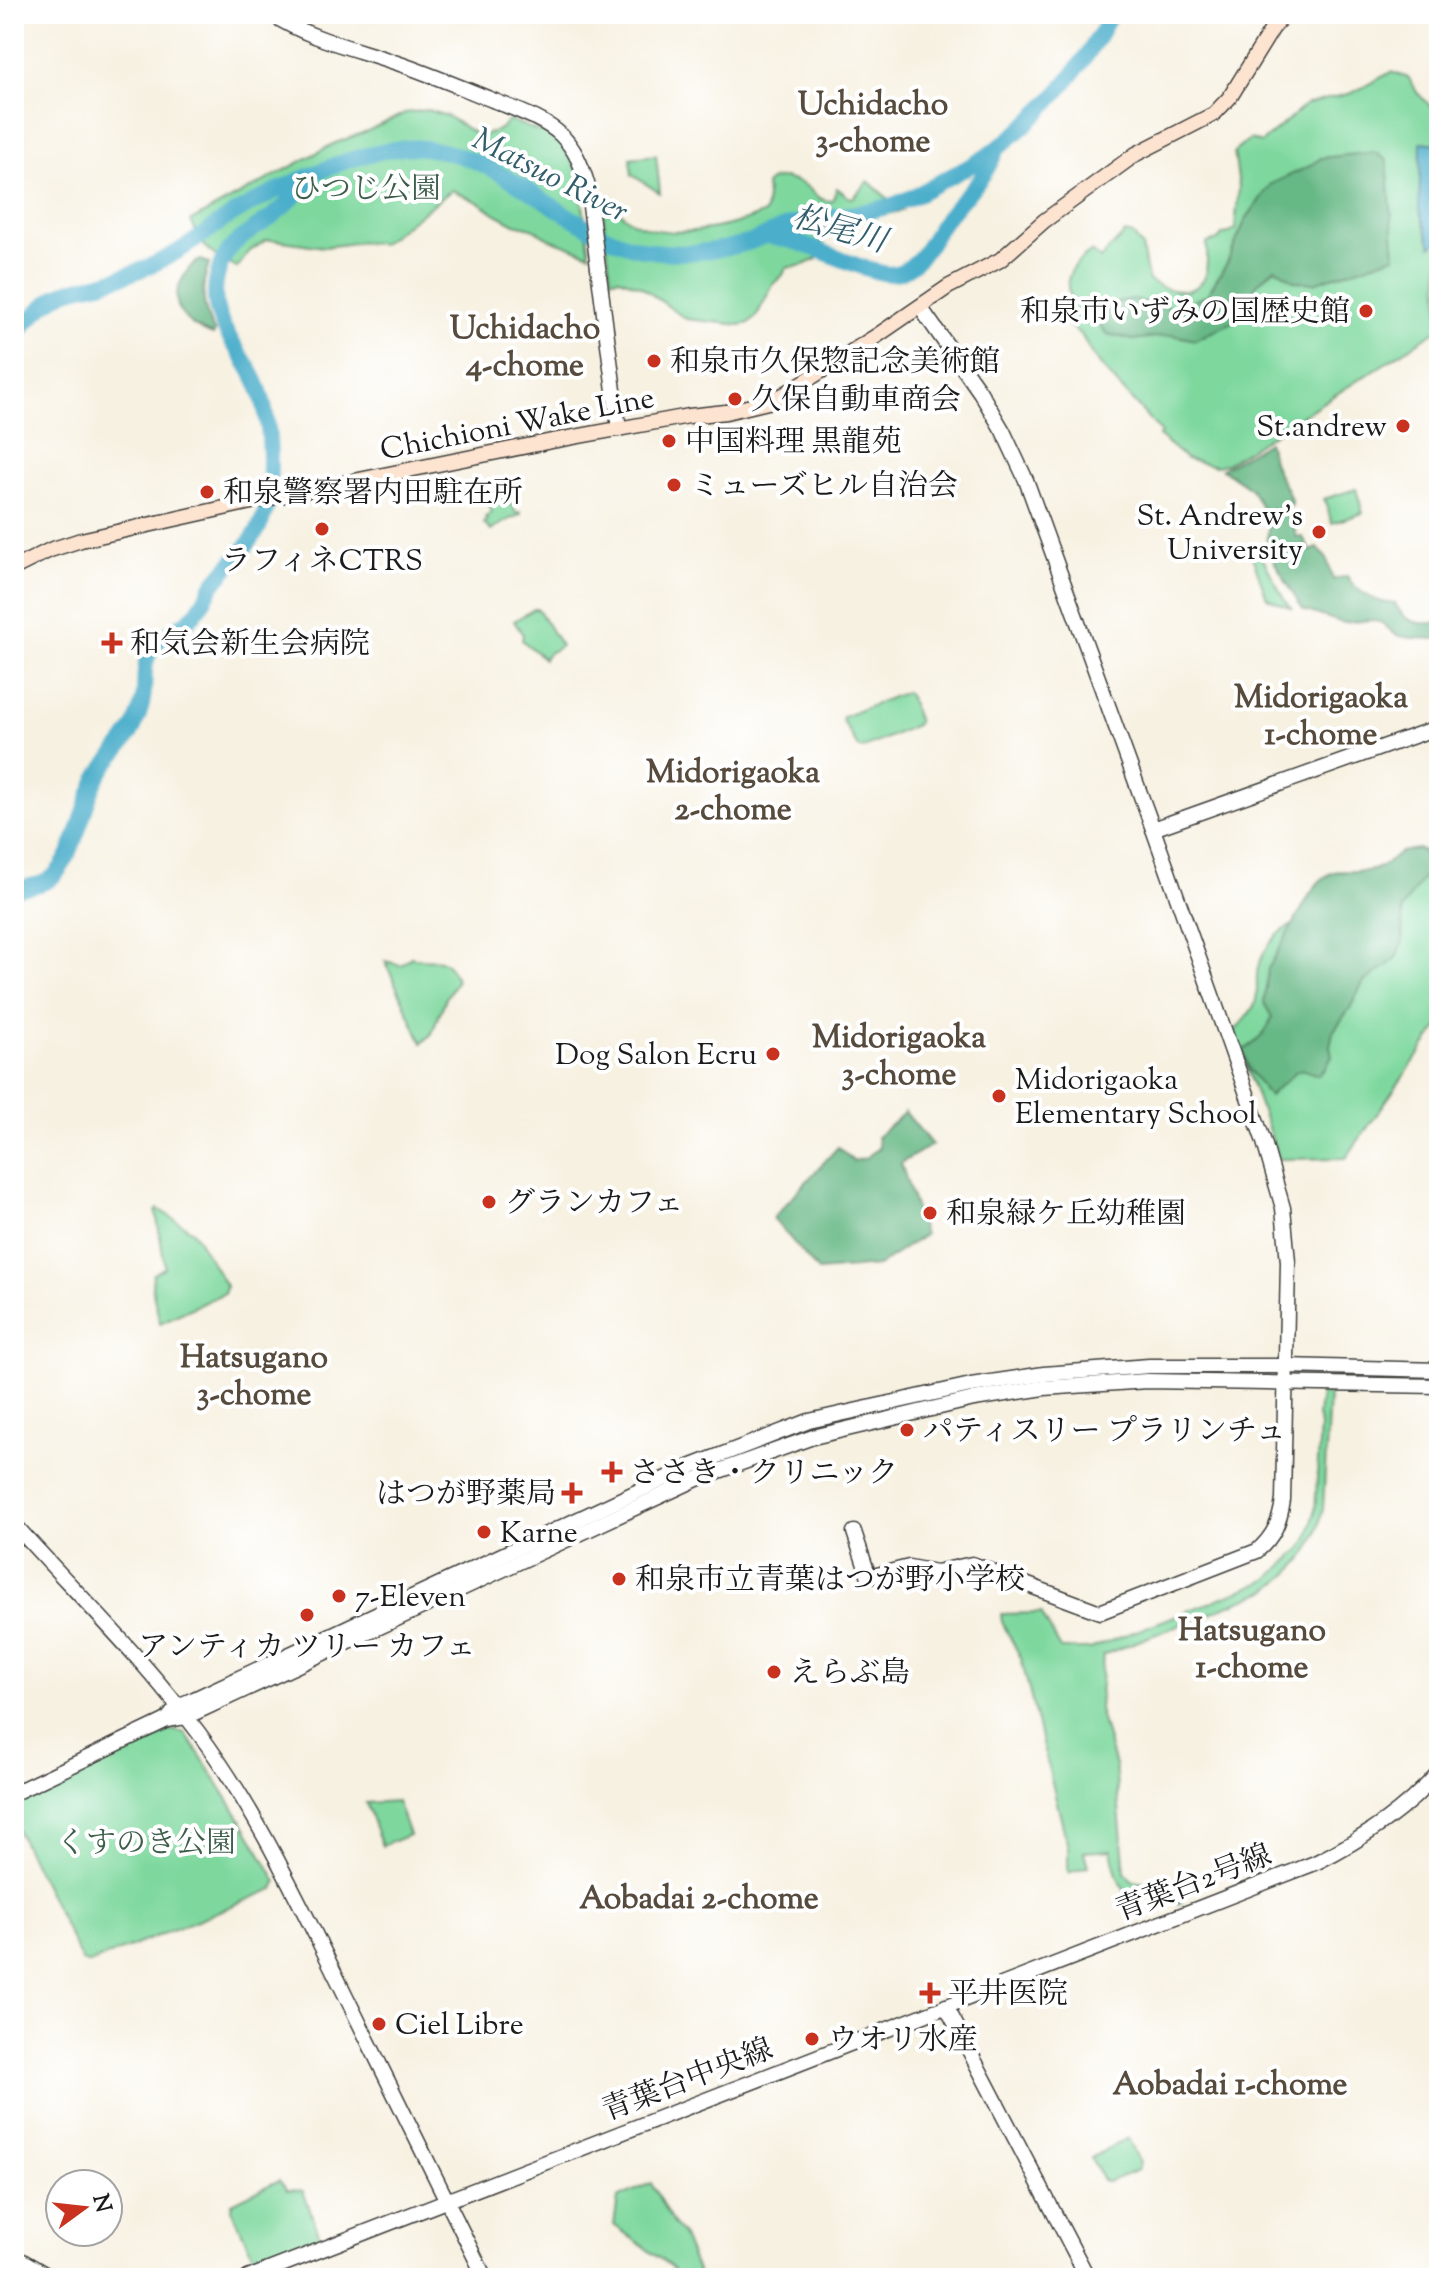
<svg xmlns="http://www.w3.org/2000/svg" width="1453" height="2292" font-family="'Sorts Mill Goudy','Noto Serif JP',serif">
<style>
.green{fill:#7ed89e;stroke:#4d7a5d;stroke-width:2}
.forest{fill:#66b885;stroke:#416a50;stroke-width:2}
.water{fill:#4caecb;stroke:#346574;stroke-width:2}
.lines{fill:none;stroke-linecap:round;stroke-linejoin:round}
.river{stroke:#4caecb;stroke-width:16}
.tertiary-casing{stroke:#3d3c3a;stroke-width:17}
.secondary-casing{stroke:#3d3c3a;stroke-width:17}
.tertiary{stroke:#fff;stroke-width:14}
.secondary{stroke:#fde4d1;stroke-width:14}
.poi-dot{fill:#c8321e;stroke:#fff;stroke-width:3}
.labels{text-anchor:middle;stroke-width:8;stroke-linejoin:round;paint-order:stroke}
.park-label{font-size:30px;fill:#3e5e4a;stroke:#fff}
.poi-label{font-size:30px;fill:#1c1c1c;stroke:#fff;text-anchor:start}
.street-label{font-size:30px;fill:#1c1c1c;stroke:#fff}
.neighbourhood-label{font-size:32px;font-weight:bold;fill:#574b3e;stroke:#fff}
.water-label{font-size:32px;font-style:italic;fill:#325e6b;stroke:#fff}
</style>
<rect width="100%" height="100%" fill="#fff"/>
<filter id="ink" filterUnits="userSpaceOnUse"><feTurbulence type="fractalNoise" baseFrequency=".0125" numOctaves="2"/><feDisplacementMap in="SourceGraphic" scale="16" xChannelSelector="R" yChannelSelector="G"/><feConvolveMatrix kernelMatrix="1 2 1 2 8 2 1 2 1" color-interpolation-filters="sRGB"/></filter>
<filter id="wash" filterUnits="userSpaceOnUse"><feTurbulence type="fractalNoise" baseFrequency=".006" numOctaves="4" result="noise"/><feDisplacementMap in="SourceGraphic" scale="32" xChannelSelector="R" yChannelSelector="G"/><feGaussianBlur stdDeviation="1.8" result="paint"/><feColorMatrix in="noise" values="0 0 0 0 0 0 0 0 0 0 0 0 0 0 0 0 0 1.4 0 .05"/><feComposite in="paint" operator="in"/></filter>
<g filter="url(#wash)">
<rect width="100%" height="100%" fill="#f7f1e1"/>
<g class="green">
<path d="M 1391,72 L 1409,78 C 1416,96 1427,100 1439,115 L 1439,329 L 1226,464 L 1216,466 L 1186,459 L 1159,436 L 1161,432 L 1109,375 L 1092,355 L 1082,336 L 1060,318 L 1056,304 L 1065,301 L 1070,295 C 1062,276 1077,261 1092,251 L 1100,259 L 1125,233 L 1133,235 L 1142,247 L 1148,280 C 1164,290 1195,300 1205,276 C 1208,267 1207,253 1207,243 L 1218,240 L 1223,234 L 1230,233 L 1235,229 L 1239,186 L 1234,152 L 1250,139 L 1261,143 L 1307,104 L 1352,93 Z"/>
<path d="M 427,110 L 447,116 L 480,137 L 500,129 L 509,121 C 524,123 538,135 553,134 L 559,139 L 578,171 L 590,254 L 550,239 L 532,228 L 515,224 L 496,214 L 480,203 L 452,190 L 381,244 L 363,242 L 324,247 L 276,240 L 266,240 L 249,252 L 237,268 C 209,254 204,250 191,221 L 333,144 L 370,130 L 405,113 Z"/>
<polygon points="656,155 660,193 632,175 630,158"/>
<path d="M 783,178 C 789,180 798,181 803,184 C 815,191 814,200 832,201 L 837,188 L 850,198 L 854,197 L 868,181 L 902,211 L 823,227 L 823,238 L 817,259 L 804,265 L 786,268 L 783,275 L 773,284 L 756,317 L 749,323 L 741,325 L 686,319 L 640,286 L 620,278 L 611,279 L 601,195 L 610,195 C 615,204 620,214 629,220 C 666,242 728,229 765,213 L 767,197 L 766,185 L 771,180 Z"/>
<polygon points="1356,489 1363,513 1332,523 1324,499"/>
<polygon points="508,496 516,513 521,512 521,514 504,522 491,531 484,523 487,520 485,517 492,513 488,502"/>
<polygon points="1260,553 1284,599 1293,609 1267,598 1252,556"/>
<polygon points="534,609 538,609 561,646 547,654 544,659 522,640 523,635 514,621"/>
<polygon points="905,692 908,694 918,722 916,725 862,749 858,747 842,720 843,717"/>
<path d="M 1419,849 L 1439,854 L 1439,1026 L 1346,1158 L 1279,1159 L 1234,1032 C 1240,1024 1249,1015 1254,1006 C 1259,996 1256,985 1257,975 C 1257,956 1276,932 1293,925 C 1305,907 1316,870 1342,871 C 1356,871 1367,873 1380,867 C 1398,859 1395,851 1419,849 Z"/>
<path d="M 411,957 C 434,965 442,948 457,980 L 446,998 L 431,1035 L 422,1043 L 385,961 L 401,965 Z"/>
<polygon points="158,1209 193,1231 226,1286 224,1293 160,1323 152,1288 153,1274 165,1267 156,1212"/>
<path d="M 1321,1393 L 1329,1394 L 1323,1509 C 1316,1549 1300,1567 1268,1590 L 1103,1655 L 1099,1709 L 1115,1766 L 1125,1872 L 1132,1881 L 1178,1888 L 1182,1902 L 1178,1904 L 1174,1896 C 1156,1898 1148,1886 1134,1903 C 1118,1884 1116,1874 1111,1850 L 1084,1852 L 1088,1866 L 1068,1873 L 1068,1847 L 1021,1658 L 1002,1622 L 1001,1614 L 1041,1613 L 1061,1649 L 1090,1649 L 1267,1580 L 1300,1550 L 1307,1540 L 1315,1512 L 1320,1426 L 1318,1415 Z"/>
<path d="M 172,1730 L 185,1733 C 218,1781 249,1830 277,1882 L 274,1889 L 88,1964 L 82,1961 L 14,1824 L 14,1802 Z"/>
<polygon points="397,1801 409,1835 382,1846 366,1803"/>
<polygon points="1128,2138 1140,2163 1138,2170 1108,2182 1103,2180 1091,2158"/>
<polygon points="279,2180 287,2190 303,2191 321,2239 262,2262 255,2259 231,2209 232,2203"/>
<polygon points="651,2183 673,2224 682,2234 700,2278 678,2278 671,2267 614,2225 618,2198"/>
</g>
<g class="forest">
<polygon points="1374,152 1387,160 1395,256 1314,283 1295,281 1275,268 1257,284 1245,304 1231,323 1195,340 1172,335 1133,340 1107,334 1092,317 1102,306 1130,299 1174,308 1207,295 1227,263 1246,219 1271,184 1312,165 1321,158"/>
<path d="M 201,260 L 209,263 C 208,269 205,275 204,282 C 202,298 206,319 215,332 L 213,335 C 186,325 166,307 183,278 C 188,269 192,263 201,260 Z"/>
<path d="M 1268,442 C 1271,452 1273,465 1278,474 C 1284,486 1288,488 1292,504 L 1288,507 L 1297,537 L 1303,537 L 1310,551 L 1318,548 L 1327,559 L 1333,580 L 1347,576 C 1355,591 1378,605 1395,603 C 1403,622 1419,626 1439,622 L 1439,639 L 1411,638 L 1396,635 L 1382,623 L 1372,620 L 1343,623 L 1303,610 L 1266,548 L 1269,522 L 1251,489 L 1222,469 Z"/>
<path d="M 1419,849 L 1428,861 L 1429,869 L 1402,909 L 1403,942 L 1398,955 L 1392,962 L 1363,983 L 1350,1008 L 1333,1032 L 1330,1046 L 1332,1055 L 1325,1069 L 1318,1075 L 1302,1069 L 1295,1072 L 1269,1096 L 1249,1069 L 1243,1050 C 1257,1043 1267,1032 1272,1017 L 1264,1003 L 1268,969 L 1309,896 L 1319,882 L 1333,872 L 1371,871 L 1383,866 L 1401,852 Z"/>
<polygon points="905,1112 932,1145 901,1163 924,1235 878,1266 818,1271 773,1218 838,1147 853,1161 866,1158 879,1147 877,1137"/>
</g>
<polygon class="water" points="1421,142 1439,144 1439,240 1431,246 1419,209"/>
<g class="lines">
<g class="river">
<path d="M 766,236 C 807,240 843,264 883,273 C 890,275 900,273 906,269 C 925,258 932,237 944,221 C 965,193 984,183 997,148"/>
<path d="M 14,338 C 29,320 43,303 65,292 C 76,287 89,286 101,283 C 123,277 146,269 166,258 C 187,248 205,233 224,220 C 272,190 367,143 424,148 C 505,156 558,224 634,247 C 667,257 713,253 747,243 C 763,238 777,229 793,224 C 824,214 856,216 886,207 C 907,201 925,190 943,180 C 958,172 974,165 988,155 C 1039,119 1083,70 1111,14"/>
<path d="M 14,889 C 25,887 40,886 49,880 C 76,861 82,805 98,777 C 108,759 130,741 136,722 C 139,715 142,707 143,699 C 146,683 142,667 150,652 C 159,635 179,630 192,617 C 202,608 207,593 215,582 C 241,550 265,536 269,491 C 271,459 271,425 261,394 C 247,349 203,325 218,273 C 227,241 246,236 270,218 C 285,207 298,193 311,181"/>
</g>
</g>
</g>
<g filter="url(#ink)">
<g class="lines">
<g class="tertiary-casing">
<g id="tertiary">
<path d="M 271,14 C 309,39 354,48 397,63 C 430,74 462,88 495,101 C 514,109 546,120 561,135 C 575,149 581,164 587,183 L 619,429"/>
<polyline points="920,307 980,392 1003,431 1026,480 1153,829 1439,727"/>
<path d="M 14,1524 C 76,1593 143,1658 198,1732 C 254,1807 294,1892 335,1974 C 385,2075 435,2177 485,2278"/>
<path d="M 854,1532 L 869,1577 L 909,1567 L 936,1572 L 972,1564 L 1100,1612 L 1257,1551 C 1274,1536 1280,1522 1283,1500 L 1288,1262 L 1283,1208 L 1264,1142 L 1153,829"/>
<polyline points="167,1720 178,1706 194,1699 692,1466 809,1421 971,1385 1044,1374 1149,1366 1285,1366 1439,1370"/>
<polyline points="14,1793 167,1720 186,1717 697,1479 813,1437 974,1399 1044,1388 1147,1381 1439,1386"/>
<polyline points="946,2006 1088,2278"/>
<polyline points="14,2256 52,2278"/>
<path d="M 248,2278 L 1315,1863 C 1362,1840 1404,1812 1439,1772"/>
</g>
</g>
<g class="secondary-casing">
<polyline id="secondary" points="14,568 50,550 81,540 260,500 552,441 689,416 726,412 768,402 785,394 878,335 948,287 1000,260 1044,221 1136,154 1214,114 1230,97 1272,29 1285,14"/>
</g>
<use href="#tertiary" class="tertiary"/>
<use href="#secondary" class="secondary"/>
</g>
</g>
<g class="poi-dot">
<circle cx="1366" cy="311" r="8"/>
<circle cx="654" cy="361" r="8"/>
<circle cx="735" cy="399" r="8"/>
<circle cx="1403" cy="426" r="8"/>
<circle cx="669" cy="441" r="8"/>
<circle cx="674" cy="485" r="8"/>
<circle cx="207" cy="492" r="8"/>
<circle cx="322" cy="529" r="8"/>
<circle cx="1319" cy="532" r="8"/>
<path d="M108 631h8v8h8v8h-8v8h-8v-8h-8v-8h8z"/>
<circle cx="773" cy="1054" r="8"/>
<circle cx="999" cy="1096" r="8"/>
<circle cx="489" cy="1202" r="8"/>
<circle cx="930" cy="1213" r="8"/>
<circle cx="907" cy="1430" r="8"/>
<path d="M608 1460h8v8h8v8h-8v8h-8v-8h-8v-8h8z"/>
<path d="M568 1481h8v8h8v8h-8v8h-8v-8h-8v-8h8z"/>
<circle cx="484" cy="1532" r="8"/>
<circle cx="619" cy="1579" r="8"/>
<circle cx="339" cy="1596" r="8"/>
<circle cx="307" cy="1615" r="8"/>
<circle cx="774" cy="1672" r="8"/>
<path d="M926 1981h8v8h8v8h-8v8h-8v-8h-8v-8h8z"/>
<circle cx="379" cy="2024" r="8"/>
<circle cx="812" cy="2039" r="8"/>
</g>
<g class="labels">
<g class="park-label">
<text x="366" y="198">ひつじ公園</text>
<text x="146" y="1852">くすのき公園</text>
</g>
<g class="poi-label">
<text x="1350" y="321" text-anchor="end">和泉市いずみの国歴史館</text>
<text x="670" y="371">和泉市久保惣記念美術館</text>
<text x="751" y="409">久保自動車商会</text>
<text x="1387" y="436" text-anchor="end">St.andrew</text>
<text x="685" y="451">中国料理 黒龍苑</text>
<text x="690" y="495">ミューズヒル自治会</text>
<text x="223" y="502">和泉警察署内田駐在所</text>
<text x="1303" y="525" text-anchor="end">St. Andrew's<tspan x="1303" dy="34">University</tspan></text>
<text x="322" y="570" text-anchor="middle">ラフィネCTRS</text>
<text x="130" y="653">和気会新生会病院</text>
<text x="757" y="1064" text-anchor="end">Dog Salon Ecru</text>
<text x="1015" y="1089">Midorigaoka<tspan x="1015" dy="34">Elementary School</tspan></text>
<text x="505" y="1212">グランカフェ</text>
<text x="946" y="1223">和泉緑ケ丘幼稚園</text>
<text x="923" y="1440">パティスリー プラリンチュ</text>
<text x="630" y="1482">ささき・クリニック</text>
<text x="556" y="1503" text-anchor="end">はつが野薬局</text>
<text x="500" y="1542">Karne</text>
<text x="635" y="1589">和泉市立青葉はつが野小学校</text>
<text x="355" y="1606">7-Eleven</text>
<text x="307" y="1656" text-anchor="middle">アンティカ ツリー カフェ</text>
<text x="790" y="1682">えらぶ島</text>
<text x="948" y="2003">平井医院</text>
<text x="395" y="2034">Ciel Libre</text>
<text x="828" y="2049">ウオリ水産</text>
</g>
<g class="street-label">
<text transform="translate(517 423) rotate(-11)" y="10">Chichioni Wake Line</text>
<text transform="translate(1193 1882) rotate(-21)" y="10">青葉台2号線</text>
<text transform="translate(687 2079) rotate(-21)" y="10">青葉台中央線</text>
</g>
<g class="neighbourhood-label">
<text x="873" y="114">Uchidacho<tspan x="873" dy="37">3-chome</tspan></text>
<text x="525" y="338">Uchidacho<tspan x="525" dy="37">4-chome</tspan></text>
<text x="1321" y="707">Midorigaoka<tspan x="1321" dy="37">1-chome</tspan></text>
<text x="733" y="782">Midorigaoka<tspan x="733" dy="37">2-chome</tspan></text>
<text x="899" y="1047">Midorigaoka<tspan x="899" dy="37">3-chome</tspan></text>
<text x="254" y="1367">Hatsugano<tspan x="254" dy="37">3-chome</tspan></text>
<text x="1252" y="1640">Hatsugano<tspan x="1252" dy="37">1-chome</tspan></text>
<text x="699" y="1908">Aobadai 2-chome</text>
<text x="1230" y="2094">Aobadai 1-chome</text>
</g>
<g class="water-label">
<text transform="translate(551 174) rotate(27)" y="11">Matsuo River</text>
<text transform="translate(840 228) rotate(16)" y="11">松尾川</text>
</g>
</g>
<rect width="1453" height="2292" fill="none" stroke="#fff" stroke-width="48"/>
<g transform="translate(84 2208) rotate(75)"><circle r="38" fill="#ffffff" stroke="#a4a4a4" stroke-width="2"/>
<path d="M0-6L14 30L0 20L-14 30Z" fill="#c8321e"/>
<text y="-12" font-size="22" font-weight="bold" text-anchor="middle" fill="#1c1c1c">N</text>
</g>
</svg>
